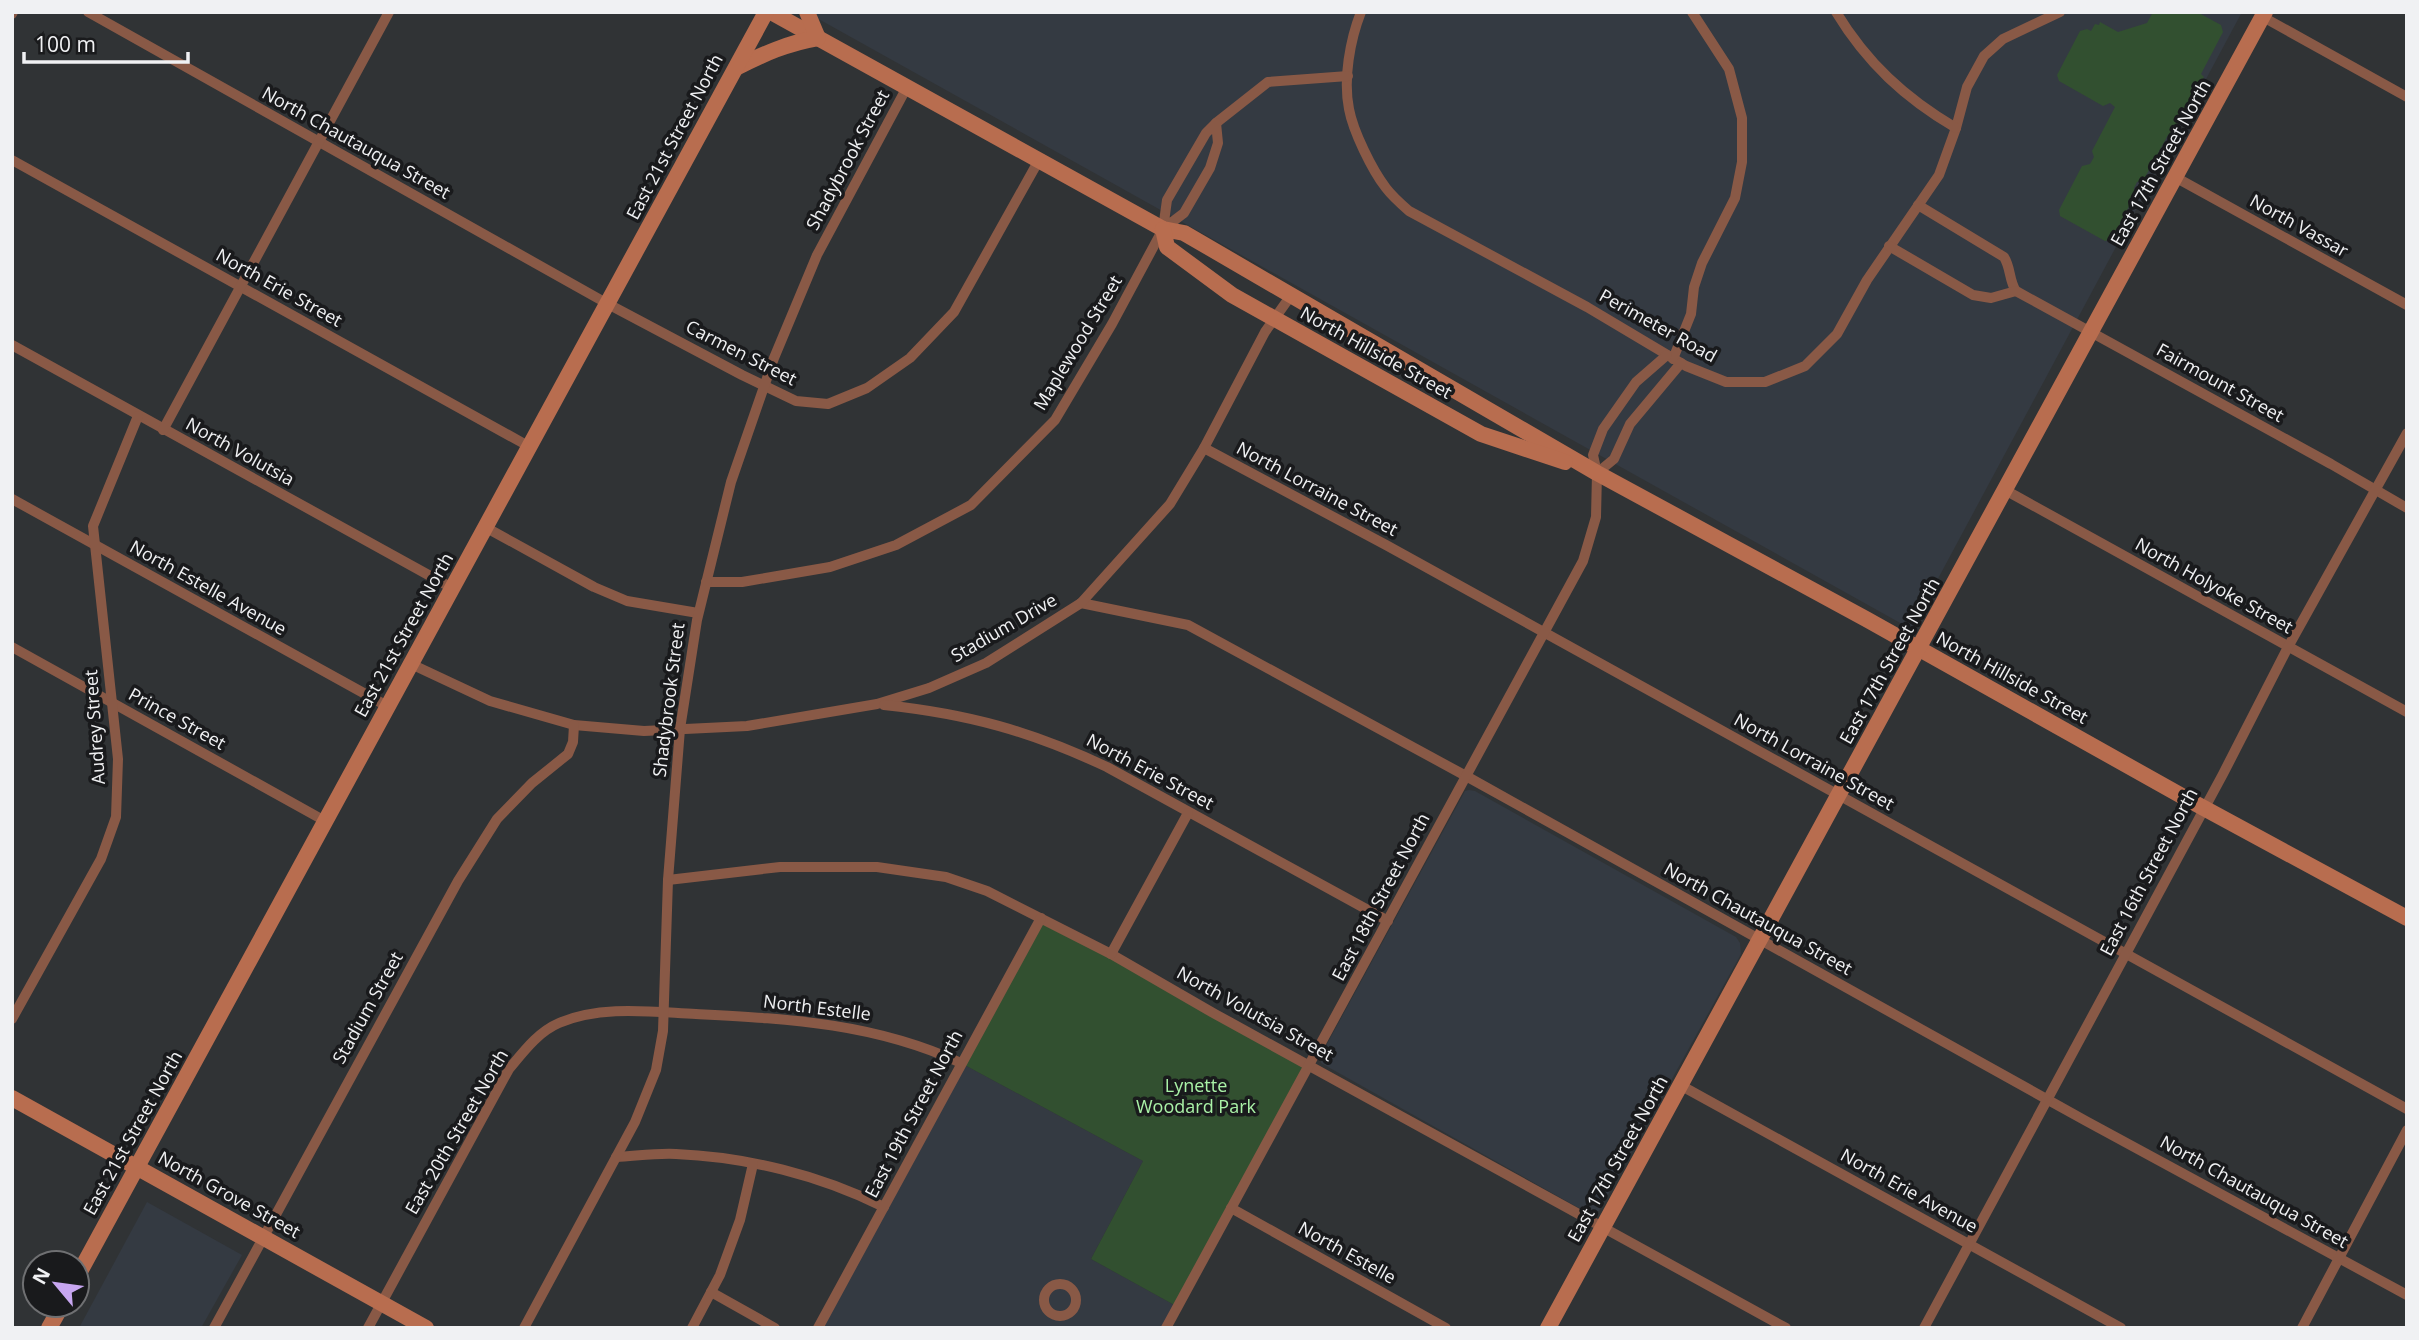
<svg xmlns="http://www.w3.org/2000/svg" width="2419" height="1340" font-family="'Open Sans',sans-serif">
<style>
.built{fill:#343a42}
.green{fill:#325030}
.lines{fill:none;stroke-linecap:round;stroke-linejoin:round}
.street{stroke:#895946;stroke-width:10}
.secondary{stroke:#b86d4f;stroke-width:16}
.labels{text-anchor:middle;stroke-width:7;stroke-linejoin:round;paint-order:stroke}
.street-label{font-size:18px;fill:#f0f1f3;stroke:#191a1c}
.park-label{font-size:18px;fill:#aaf2a7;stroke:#191a1c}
</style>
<rect width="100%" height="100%" fill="#303335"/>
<g class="built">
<polygon points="806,12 2242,12 1911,629"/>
<polygon points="1469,790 1475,791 1736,937 1740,943 1741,954 1599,1211 1586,1211 1577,1207 1321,1063 1322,1053 1465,791"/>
<polygon points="961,1063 1143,1161 1091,1259 1178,1307 1166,1328 818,1328"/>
<polygon points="147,1202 242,1255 201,1328 79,1328"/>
</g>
<g class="green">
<polygon points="2153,12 2197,12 2221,25 2223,32 2201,74 2204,77 2174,133 2168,135 2144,179 2137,182 2134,188 2135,195 2112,239 2105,241 2060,216 2059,210 2082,166 2090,164 2094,157 2092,151 2115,107 2110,103 2103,106 2059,81 2057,75 2080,31 2087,29 2091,31 2095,24 2099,25 2100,22 2118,32 2147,23"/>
<polygon points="1041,918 1310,1064 1178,1307 1091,1259 1143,1161 961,1063"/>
</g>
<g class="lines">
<g class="street">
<polyline points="88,12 608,304 742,375 796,401 828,404 867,388 910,358 954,312 1039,160"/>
<path d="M 1361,12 C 1350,40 1343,79 1349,109 C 1353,131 1372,170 1386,188 C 1392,196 1401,204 1409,211 L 1587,307 L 1686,366 L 1726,382 L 1765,382 L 1805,366 L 1837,334 L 1867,280 L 1939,175 L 1956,128 L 1967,87 L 1984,56 L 2003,39 L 2060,12"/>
<path d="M 1836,12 C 1867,63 1905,98 1956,128"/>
<polyline points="12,14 13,12"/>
<polyline points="2263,17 2407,97"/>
<polyline points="1216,123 1268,82 1348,76"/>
<polyline points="12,160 530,447"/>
<polyline points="2175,177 2407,305"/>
<path d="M 1918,205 L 2004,257 C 2011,268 2009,281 2016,291 L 2331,464 L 2407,508"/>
<polyline points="1889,246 1973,295 1991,298 2016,291"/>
<polyline points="12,345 452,588"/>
<polyline points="1673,359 1691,314 1694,287 1702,263 1735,198 1742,162 1742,118 1729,69 1692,12"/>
<polyline points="163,430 389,12"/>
<polyline points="1204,448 1386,545 2407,1109"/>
<polyline points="1597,473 1614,459 1630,424 1681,363"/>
<polyline points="2005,490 2407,712"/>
<polyline points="12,499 387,706"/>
<polyline points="485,527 594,587 627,601 698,613"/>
<polyline points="706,582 742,582 830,567 896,545 971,505 1055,420 1112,324 1163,229 1167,200 1206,133 1216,123 1218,143 1210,168 1184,213 1163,229"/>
<polyline points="1081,603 1188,625 1466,776 2086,1121 2407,1295"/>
<polyline points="12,647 325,821"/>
<polyline points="411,664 490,701 574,725 644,731 747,726 877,704 929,688 986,663 1081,603 1170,504 1204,448 1265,332 1292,294"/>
<path d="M 884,705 C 969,714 1030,731 1107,767 L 1388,921"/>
<polyline points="668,880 780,867 877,867 946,877 987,891 1111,954 1215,1014 1786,1328"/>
<polyline points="1111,954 1188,813"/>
<polyline points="12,1019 101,859 116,817 118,759 93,526 138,416"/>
<polyline points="1680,1085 2121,1328"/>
<path d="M 616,1157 C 636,1156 656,1153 676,1154 C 747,1157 820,1175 884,1207"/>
<polyline points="1231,1208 1446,1328"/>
<circle cx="1060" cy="1300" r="16"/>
<polyline points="711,1292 775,1328"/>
<polyline points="214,1328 458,881 497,819 532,783 568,754 573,742 574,725"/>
<path d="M 368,1328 L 509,1069 C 524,1051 538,1032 559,1023 C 601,1005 652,1012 696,1014 C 790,1019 874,1023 961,1063"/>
<polyline points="524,1328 635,1122 656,1070 663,1031 668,880 680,729 697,620 731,482 774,358 817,255 907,87"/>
<polyline points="692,1328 720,1275 740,1220 753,1164"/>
<polyline points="818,1328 1041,918"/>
<polyline points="1166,1328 1583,561 1596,517 1597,473 1593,455 1603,429 1636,382 1667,355"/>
<polyline points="1924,1328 2223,774 2288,647 2407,433"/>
<polyline points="2302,1328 2407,1130"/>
</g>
<g class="secondary">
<polyline points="771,12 1163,229 1184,233 1597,473 1866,619 2189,800 2407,918"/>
<path d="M 736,68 C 763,54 788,43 818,38 L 807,12"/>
<polyline points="1163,229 1167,247 1232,295 1481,434 1565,462"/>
<polyline points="12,1098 426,1328"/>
<polyline points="77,1277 766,12"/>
<polyline points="49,1328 62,1305"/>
<polyline points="1548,1328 2265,12"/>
</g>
</g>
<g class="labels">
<g class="street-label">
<text transform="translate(675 137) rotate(-62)" y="6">East 21st Street North</text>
<text transform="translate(356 143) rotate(29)" y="6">North Chautauqua Street</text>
<text transform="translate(848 160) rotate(-62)" y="6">Shadybrook Street</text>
<text transform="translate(2161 163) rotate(-61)" y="6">East 17th Street North</text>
<text transform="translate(2299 226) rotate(29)" y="6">North Vassar</text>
<text transform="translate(279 288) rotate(29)" y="6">North Erie Street</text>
<text transform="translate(1658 326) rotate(29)" y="6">Perimeter Road</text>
<text transform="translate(1078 343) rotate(-59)" y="6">Maplewood Street</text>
<text transform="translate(741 353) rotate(27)" y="6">Carmen Street</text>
<text transform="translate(1376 353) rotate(29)" y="6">North Hillside Street</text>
<text transform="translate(2220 383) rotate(29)" y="6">Fairmount Street</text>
<text transform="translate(240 452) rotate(29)" y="6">North Volutsia</text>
<text transform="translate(1317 489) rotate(28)" y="6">North Lorraine Street</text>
<text transform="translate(2214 586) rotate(29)" y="6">North Holyoke Street</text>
<text transform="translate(208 588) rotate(29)" y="6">North Estelle Avenue</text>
<text transform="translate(1004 628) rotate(-30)" y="6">Stadium Drive</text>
<text transform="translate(404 635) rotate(-61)" y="6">East 21st Street North</text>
<text transform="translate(1890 661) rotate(-61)" y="6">East 17th Street North</text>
<text transform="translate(2012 678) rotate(29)" y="6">North Hillside Street</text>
<text transform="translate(669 700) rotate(-83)" y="6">Shadybrook Street</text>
<text transform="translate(177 719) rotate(29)" y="6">Prince Street</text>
<text transform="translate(95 727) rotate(-94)" y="6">Audrey Street</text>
<text transform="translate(1814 762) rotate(29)" y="6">North Lorraine Street</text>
<text transform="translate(1150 772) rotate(28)" y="6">North Erie Street</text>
<text transform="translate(2149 872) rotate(-62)" y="6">East 16th Street North</text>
<text transform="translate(1381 897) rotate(-62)" y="6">East 18th Street North</text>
<text transform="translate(1758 919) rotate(29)" y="6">North Chautauqua Street</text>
<text transform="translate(368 1008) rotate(-61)" y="6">Stadium Street</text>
<text transform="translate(817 1008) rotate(7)" y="6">North Estelle</text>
<text transform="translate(1255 1014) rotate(29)" y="6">North Volutsia Street</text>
<text transform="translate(914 1114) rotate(-62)" y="6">East 19th Street North</text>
<text transform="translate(457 1132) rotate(-60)" y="6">East 20th Street North</text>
<text transform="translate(133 1133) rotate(-61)" y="6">East 21st Street North</text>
<text transform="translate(1618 1159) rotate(-61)" y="6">East 17th Street North</text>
<text transform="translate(1909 1191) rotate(29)" y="6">North Erie Avenue</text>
<text transform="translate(2254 1192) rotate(29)" y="6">North Chautauqua Street</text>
<text transform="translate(229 1195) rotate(29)" y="6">North Grove Street</text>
<text transform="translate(1347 1253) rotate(29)" y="6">North Estelle</text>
</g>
<g class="park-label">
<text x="1196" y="1092">Lynette<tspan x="1196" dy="21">Woodard Park</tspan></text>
</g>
</g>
<rect width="2419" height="1340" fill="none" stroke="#f0f1f3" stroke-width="28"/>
<g transform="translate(56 1284) rotate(299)"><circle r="33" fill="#191a1c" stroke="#6f7072" stroke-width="2"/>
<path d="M0-5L12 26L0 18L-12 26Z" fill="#c7a6f0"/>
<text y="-10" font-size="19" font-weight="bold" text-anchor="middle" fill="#f0f1f3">N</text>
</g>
<path d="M24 52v10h164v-10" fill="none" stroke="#f0f1f3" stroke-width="3.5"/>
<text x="35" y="52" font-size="21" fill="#f0f1f3" stroke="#191a1c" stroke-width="5" paint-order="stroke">100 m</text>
</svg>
